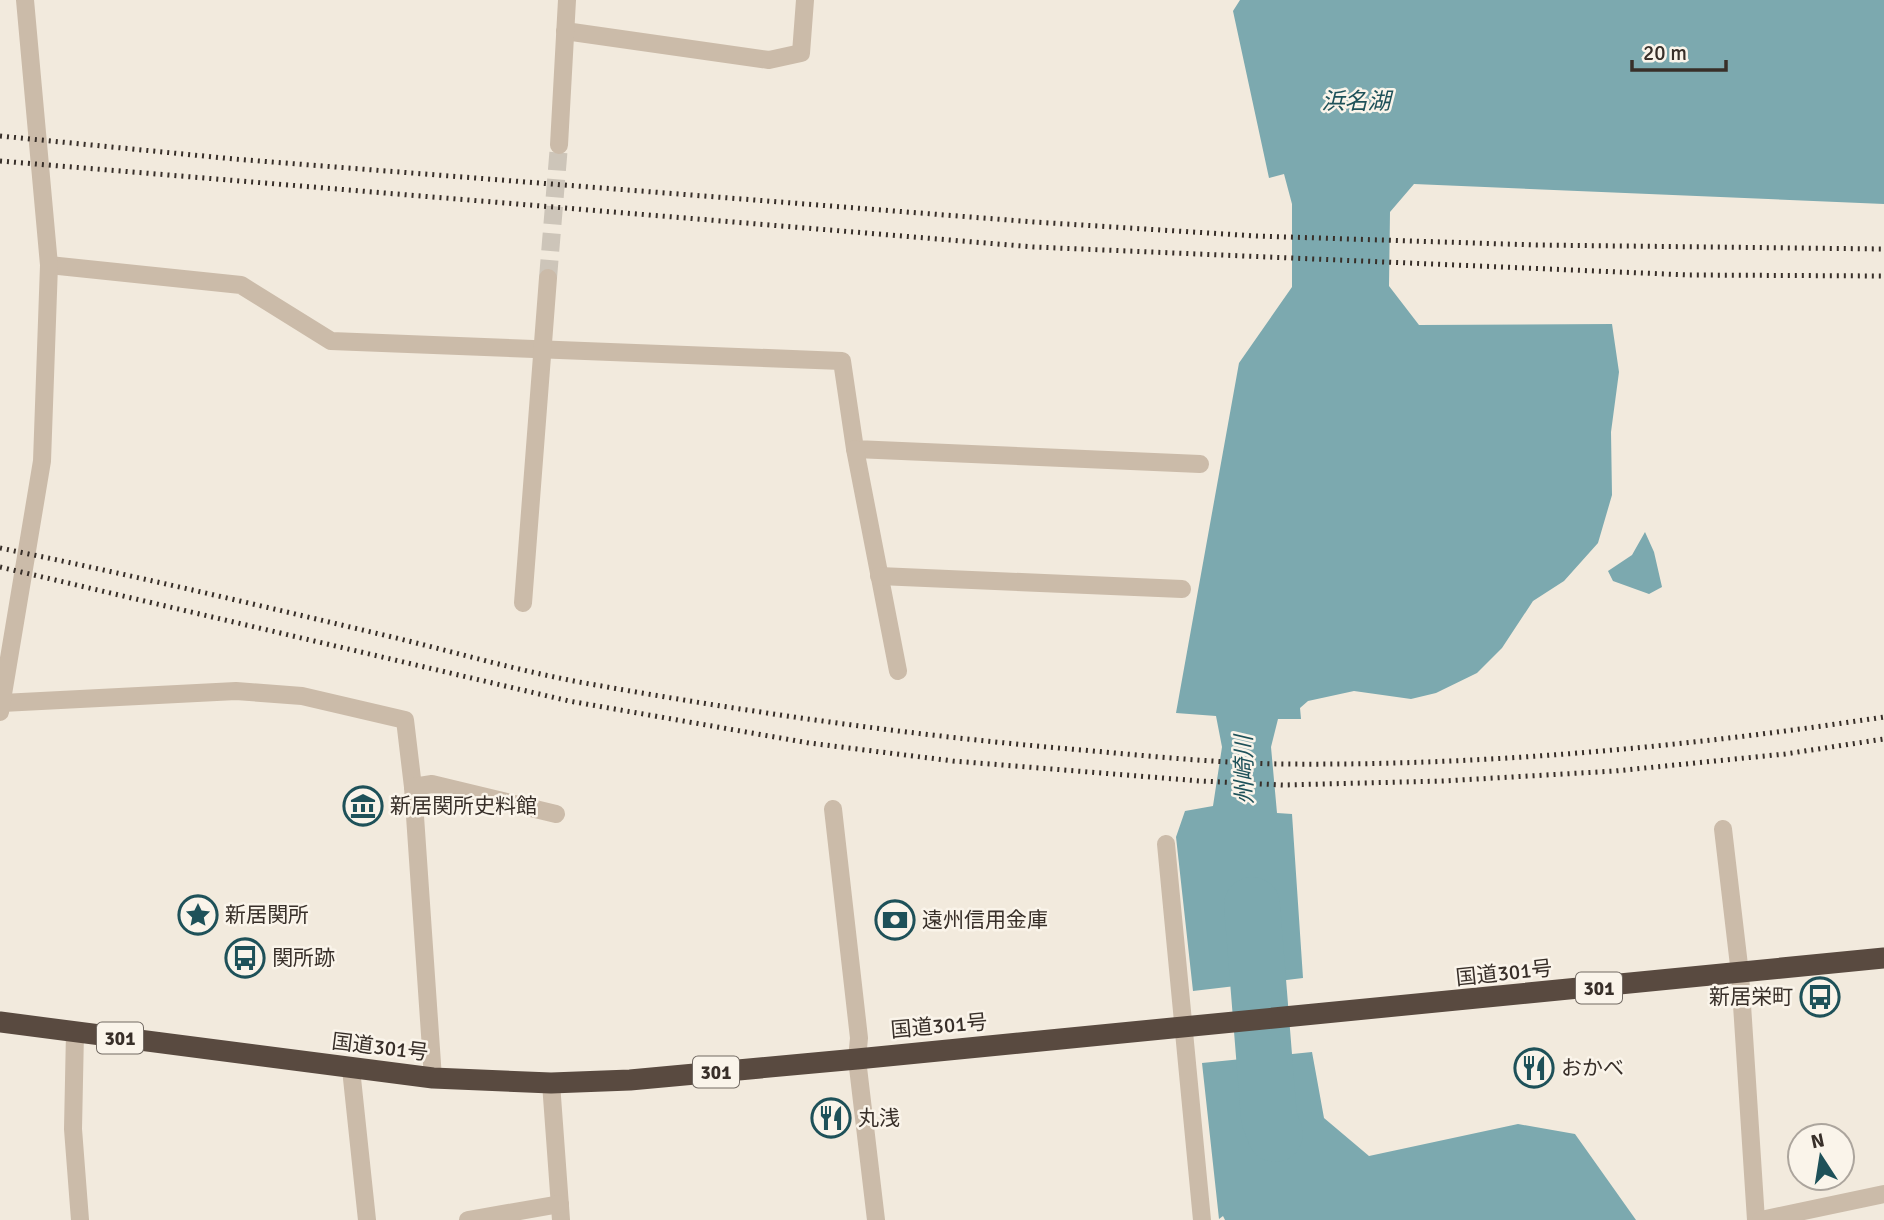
<svg xmlns="http://www.w3.org/2000/svg" width="1884" height="1220" font-family="Signika,'Noto Sans JP',sans-serif">
<style>
.water{fill:#7ca9af}
.lines{fill:none;stroke-linecap:round;stroke-linejoin:round}
.river{stroke:#7ca9af;stroke-width:56}
.minor-tunnel{stroke:#cdc5b9;stroke-width:18;stroke-dasharray:18 9;stroke-linecap:butt}
.minor{stroke:#cbbba9;stroke-width:18}
.highway{stroke:#594a40;stroke-width:21}
.rail{stroke:#382f29;stroke-width:5;stroke-dasharray:2 5;stroke-linecap:butt}
.labels{text-anchor:middle;stroke-width:5;stroke-linejoin:round;paint-order:stroke}
.shield{fill:#faf4ea;stroke:#726a63;stroke-width:2}
.shield-label{font-size:19px;font-weight:bold;fill:#382f29}
.poi-label{font-size:21px;fill:#382f29;stroke:#faf4ea;text-anchor:start}
.street-label{font-size:21px;fill:#382f29;stroke:#faf4ea}
.water-label{font-size:23px;font-style:italic;fill:#1e5159;stroke:#faf4ea}
</style>
<rect width="100%" height="100%" fill="#f2eadd"/>
<g class="water">
<polygon points="1240,0 1884,0 1884,204 1414,184 1390,212 1389,286 1419,325 1612,324 1619,372 1611,432 1612,495 1598,543 1564,581 1533,601 1502,648 1477,673 1436,693 1411,699 1354,691 1308,701 1300,708 1301,719 1278,719 1271,747 1277,813 1292,814 1303,978 1193,991 1176,837 1185,811 1213,806 1222,747 1216,716 1176,713 1239,363 1292,287 1292,204 1284,174 1269,178 1233,11"/>
<polygon points="1645,532 1654,552 1662,587 1649,594 1613,581 1608,571 1632,555"/>
<polygon points="1312,1052 1324,1118 1369,1156 1518,1124 1575,1134 1636,1220 1225,1220 1223,1216 1219,1219 1202,1063"/>
</g>
<g class="lines">
<polyline class="river" points="1252,905 1269,1118 1275,1134"/>
<polyline class="minor-tunnel" points="548,278 559,145"/>
<g class="minor">
<polyline points="565,31 769,60 801,53 805,0"/>
<polyline points="559,145 567,0"/>
<polyline points="49,265 241,285 331,341 842,361 855,449 1200,464"/>
<polyline points="855,449 898,671"/>
<polyline points="879,576 1182,589"/>
<polyline points="523,603 548,278"/>
<polyline points="2,703 236,691 302,696 405,720 413,787 433,1078"/>
<polyline points="0,712 42,461 49,265 25,0"/>
<polyline points="413,787 432,784 556,814"/>
<polyline points="833,809 859,1038 857,1059 876,1220"/>
<polyline points="1723,829 1740,974 1756,1220"/>
<polyline points="1166,844 1202,1220"/>
<polyline points="75,1032 73,1129 80,1220"/>
<polyline points="351,1069 367,1220"/>
<polyline points="551,1083 561,1220"/>
<polyline points="468,1220 560,1204"/>
<polyline points="1761,1220 1884,1194"/>
</g>
<polyline class="highway" points="0,1022 433,1078 551,1083 630,1080 857,1059 1884,958"/>
<g class="rail">
<polyline points="0,136 234,159 1034,222 1256,236 1536,245 1884,249"/>
<polyline points="0,161 1034,247 1689,275 1884,276"/>
<path d="M 0,548 C 132,575 262,606 392,637 C 454,652 516,670 579,682 C 746,712 913,736 1082,750 C 1149,756 1216,763 1283,764 C 1483,766 1686,747 1884,717"/>
<polyline points="0,567 569,701 809,743 953,761 1200,781 1283,785 1443,781 1615,771 1785,754 1884,739"/>
</g>
</g>
<defs>
<g id="museum-ring" transform="scale(2.0125)"><circle r="9.5" fill="#faf4ea" stroke="#1e5159" stroke-width="1.5"/><path d="M0-6L6-3V-2H-6V-3ZM-5-1h2V3h-2ZM-1-1h2V3h-2ZM3-1h2V3H3ZM-6 4H6V6H-6Z" fill="#1e5159"/></g>
<g id="sight-ring" transform="scale(2.0125)"><circle r="9.5" fill="#faf4ea" stroke="#1e5159" stroke-width="1.5"/><path d="M0-6L1.8-2.2L6-1.7L2.9 1.2L3.7 5.4L0 3.3L-3.7 5.4L-2.9 1.2L-6-1.7L-1.8-2.2Z" fill="#1e5159"/></g>
<g id="bank-ring" transform="scale(2.0125)"><circle r="9.5" fill="#faf4ea" stroke="#1e5159" stroke-width="1.5"/><path d="M-6-4H6V4H-6ZM0-2.3a2.3 2.3 0 1 0 0 4.6a2.3 2.3 0 1 0 0-4.6Z" fill="#1e5159"/></g>
<g id="bus-ring" transform="scale(2.0125)"><circle r="9.5" fill="#faf4ea" stroke="#1e5159" stroke-width="1.5"/><path d="M-5-6H5V4H4V6H2V4H-2V6H-4V4H-5ZM-3.5-4V0h7V-4ZM-3.5 1.2v1.5H-2V1.2ZM2 1.2v1.5H3.5V1.2Z" fill="#1e5159"/></g>
<g id="restaurant-ring" transform="scale(2.0125)"><circle r="9.5" fill="#faf4ea" stroke="#1e5159" stroke-width="1.5"/><path d="M-5-6h1v4h1v-4h1v4h1v-4h1v5L-1.5 .5V6h-2V.5L-5-1ZM5-6V6H3V1.5H1.5Q1.5-4 5-6Z" fill="#1e5159"/></g>
</defs>
<g fill-rule="evenodd">
<use href="#museum-ring" x="363" y="806"/>
<use href="#sight-ring" x="198" y="915"/>
<use href="#bank-ring" x="895" y="920"/>
<use href="#bus-ring" x="245" y="958"/>
<use href="#bus-ring" x="1820" y="997"/>
<use href="#restaurant-ring" x="1534" y="1068"/>
<use href="#restaurant-ring" x="831" y="1118"/>
</g>
<g class="labels">
<g class="shield">
<rect x="1576" y="972.5" width="46" height="31" rx="5"/>
<rect x="97" y="1022.5" width="46" height="31" rx="5"/>
<rect x="693" y="1056.5" width="46" height="31" rx="5"/>
</g>
<g class="shield-label">
<text x="1599" y="995">301</text>
<text x="120" y="1045">301</text>
<text x="716" y="1079">301</text>
</g>
<g class="poi-label">
<text x="390" y="813">新居関所史料館</text>
<text x="225" y="922">新居関所</text>
<text x="922" y="927">遠州信用金庫</text>
<text x="272" y="965">関所跡</text>
<text x="1793" y="1004" text-anchor="end">新居栄町</text>
<text x="1561" y="1075">おかべ</text>
<text x="858" y="1125">丸浅</text>
</g>
<g class="street-label">
<text transform="translate(1504 973) rotate(-6)" y="7">国道301号</text>
<text transform="translate(939 1026) rotate(-5)" y="7">国道301号</text>
<text transform="translate(380 1047) rotate(7)" y="7">国道301号</text>
</g>
<g class="water-label">
<text x="1356" y="109">浜名湖</text>
<text transform="translate(1244 770) rotate(-91)" y="8">州崎川</text>
</g>
</g>
<g transform="translate(1821 1157) rotate(348)"><circle r="33" fill="#faf4ea" stroke="#aca59d" stroke-width="2"/>
<path d="M0-5L12 26L0 18L-12 26Z" fill="#1e5159"/>
<text y="-10" font-size="19" font-weight="bold" text-anchor="middle" fill="#382f29">N</text>
</g>
<path d="M1632 60v10h94v-10" fill="none" stroke="#382f29" stroke-width="3.5"/>
<text x="1643" y="60" font-size="21" fill="#382f29" stroke="#faf4ea" stroke-width="5" paint-order="stroke">20 m</text>
</svg>
